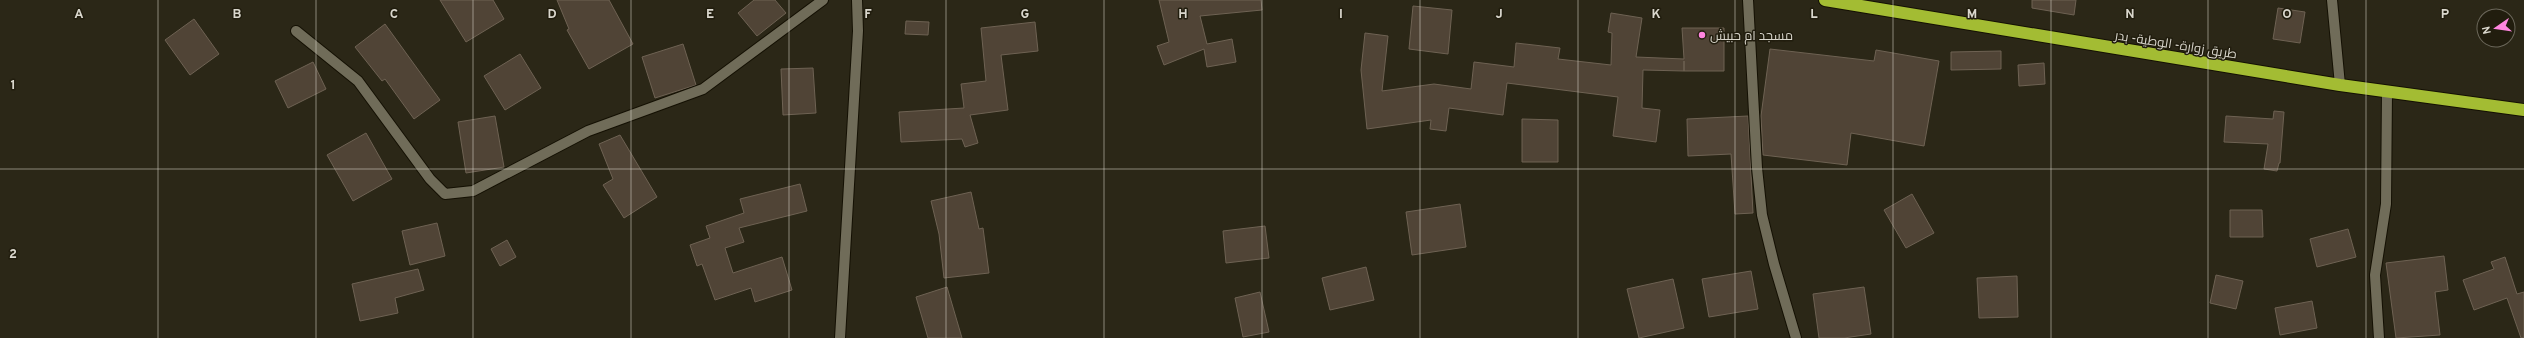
<svg xmlns="http://www.w3.org/2000/svg" width="2524" height="338" font-family="Overpass,Cairo,sans-serif">
<style>
.building{fill:#504436;stroke:#6e6253}
.lines{fill:none;stroke-linecap:round;stroke-linejoin:round}
.street-casing{stroke:#141003;stroke-width:12}
.highway-casing{stroke:#141003;stroke-width:14}
.street{stroke:#706c59;stroke-width:10}
.highway{stroke:#a3bc33;stroke-width:12}
.grid{fill:none;stroke:#dad7cd;stroke-width:1;stroke-opacity:0.55}
.poi-dot{fill:#ff85df;stroke:#211d0e;stroke-width:1.5}
.labels{text-anchor:middle;stroke-width:3;stroke-linejoin:round;paint-order:stroke}
.poi-label{font-size:13px;fill:#dad7cd;stroke:#211d0e;text-anchor:start}
.street-label{font-size:13px;fill:#dad7cd;stroke:#211d0e}
.grid-label{font-size:13px;text-anchor:middle;font-weight:bold;fill:#dad7cd;stroke:#211d0e;stroke-width:3;stroke-linejoin:round;paint-order:stroke}
</style>
<rect width="100%" height="100%" fill="#2b2717"/>
<g class="building">
<polygon points="440,0 493,0 504,19 466,42"/>
<polygon points="557,0 609,0 633,44 589,69 567,30 569,29"/>
<polygon points="754,0 775,0 786,13 757,36 738,13"/>
<polygon points="1159,0 1261,0 1262,10 1200,16 1207,44 1232,39 1236,62 1207,67 1204,49 1164,65 1157,46 1169,42"/>
<polygon points="2032,0 2076,0 2074,15 2032,8"/>
<polygon points="1413,6 1452,10 1448,54 1409,49"/>
<polygon points="2278,8 2305,12 2300,43 2273,39"/>
<polygon points="1611,13 1642,18 1636,57 1684,59 1682,28 1724,28 1724,71 1684,71 1684,61 1684,71 1643,70 1642,108 1660,110 1656,142 1613,136 1618,97 1507,83 1503,115 1449,108 1446,131 1430,129 1431,120 1367,129 1361,70 1365,33 1388,36 1382,91 1434,84 1471,89 1474,62 1514,67 1516,43 1560,48 1558,59 1611,65 1612,33 1608,32"/>
<polygon points="194,19 219,54 190,75 165,40"/>
<polygon points="906,21 929,22 928,35 905,34"/>
<polygon points="1035,22 1038,51 1001,55 1008,110 970,115 978,143 965,147 962,139 901,142 899,112 964,108 961,84 986,81 981,28"/>
<polygon points="385,24 440,100 414,119 385,79 382,81 355,47"/>
<polygon points="683,44 696,85 655,98 642,57"/>
<polygon points="1770,49 1874,61 1876,50 1939,61 1924,146 1851,133 1847,165 1763,155 1761,116"/>
<polygon points="2001,51 2001,69 1951,70 1951,52"/>
<polygon points="520,54 541,88 505,110 484,76"/>
<polygon points="313,62 326,89 288,108 275,81"/>
<polygon points="2044,63 2045,84 2019,86 2018,65"/>
<polygon points="813,68 816,113 783,115 781,69"/>
<polygon points="2274,111 2284,112 2280,163 2279,163 2277,171 2264,169 2268,144 2224,142 2226,116 2273,119"/>
<polygon points="495,116 504,167 466,173 458,122"/>
<polygon points="1748,116 1753,213 1735,214 1731,154 1688,156 1687,119"/>
<polygon points="1522,119 1558,120 1558,162 1522,162"/>
<polygon points="366,133 392,179 353,201 327,155"/>
<polygon points="620,135 657,197 624,218 603,185 613,179 599,144"/>
<polygon points="800,184 807,211 739,228 744,242 725,248 733,273 782,257 792,290 755,302 751,288 715,300 702,264 697,266 690,245 710,238 706,226 744,213 740,199"/>
<polygon points="971,192 979,229 983,228 989,273 944,278 939,234 931,201"/>
<polygon points="1912,194 1934,233 1906,248 1884,210"/>
<polygon points="1460,204 1466,247 1412,255 1406,212"/>
<polygon points="2230,210 2262,210 2263,237 2230,237"/>
<polygon points="437,223 445,256 410,265 402,231"/>
<polygon points="1265,226 1269,258 1226,263 1223,231"/>
<polygon points="2348,229 2356,257 2317,267 2310,239"/>
<polygon points="507,240 516,257 500,266 491,249"/>
<polygon points="2444,256 2448,290 2435,292 2440,335 2396,338 2386,263"/>
<polygon points="2505,257 2517,294 2524,292 2524,338 2521,338 2507,298 2474,310 2463,280 2494,269 2491,262"/>
<polygon points="1366,267 1374,300 1330,310 1322,278"/>
<polygon points="418,269 424,290 395,298 398,313 360,321 352,284"/>
<polygon points="1751,271 1758,309 1709,317 1702,279"/>
<polygon points="2216,275 2243,281 2236,309 2210,303"/>
<polygon points="2017,276 2018,317 1979,318 1977,278"/>
<polygon points="1673,279 1684,328 1639,338 1627,289"/>
<polygon points="947,287 962,338 928,338 916,297"/>
<polygon points="1864,287 1871,334 1844,338 1819,338 1813,294"/>
<polygon points="1260,292 1269,332 1243,337 1235,298"/>
<polygon points="2312,301 2317,328 2280,335 2275,308"/>
</g>
<g class="lines">
<g class="street-casing">
<g id="street">
<polyline points="1748,0 1757,168 1762,215 1774,264 1796,338"/>
<polyline points="2332,0 2340,85"/>
<polyline points="296,31 358,81 430,179 445,194 473,191 588,131 703,89 823,0"/>
<polyline points="840,338 858,31 857,0"/>
<polyline points="2379,338 2375,275 2386,204 2387,92"/>
</g>
</g>
<g class="highway-casing">
<polyline id="highway" points="1825,0 2340,85 2524,110"/>
</g>
<use href="#street" class="street"/>
<use href="#highway" class="highway"/>
</g>
<path class="grid" d="M 158,0 L 158,338M 316,0 L 316,338M 473,0 L 473,338M 631,0 L 631,338M 789,0 L 789,338M 946,0 L 946,338M 1104,0 L 1104,338M 1262,0 L 1262,338M 1420,0 L 1420,338M 1578,0 L 1578,338M 1735,0 L 1735,338M 1893,0 L 1893,338M 2051,0 L 2051,338M 2208,0 L 2208,338M 2366,0 L 2366,338M 0,169 L 2524,169"/>
<circle class="poi-dot" cx="1702" cy="35" r="4"/>
<g class="labels">
<g class="poi-label">
<text x="1710" y="40">مسجد ام حبيش</text>
</g>
<g class="street-label">
<text transform="translate(2176 44) rotate(9)" y="5">طريق زوارة- الوطية- بدر</text>
</g>
</g>
<g class="grid-label">
<text x="79" y="18">A</text>
<text x="237" y="18">B</text>
<text x="394" y="18">C</text>
<text x="552" y="18">D</text>
<text x="710" y="18">E</text>
<text x="868" y="18">F</text>
<text x="1025" y="18">G</text>
<text x="1183" y="18">H</text>
<text x="1341" y="18">I</text>
<text x="1499" y="18">J</text>
<text x="1656" y="18">K</text>
<text x="1814" y="18">L</text>
<text x="1972" y="18">M</text>
<text x="2130" y="18">N</text>
<text x="2287" y="18">O</text>
<text x="2445" y="18">P</text>
<text x="13" y="89">1</text>
<text x="13" y="258">2</text>
</g>
<g transform="translate(2496 28) rotate(257)"><circle r="19" fill="#211d0e" stroke="#6b675a"/>
<path d="M0-3L7 15L0 10L-7 15Z" fill="#ff85df"/>
<text y="-6" font-size="11" font-weight="bold" text-anchor="middle" fill="#dad7cd">N</text>
</g>
</svg>
